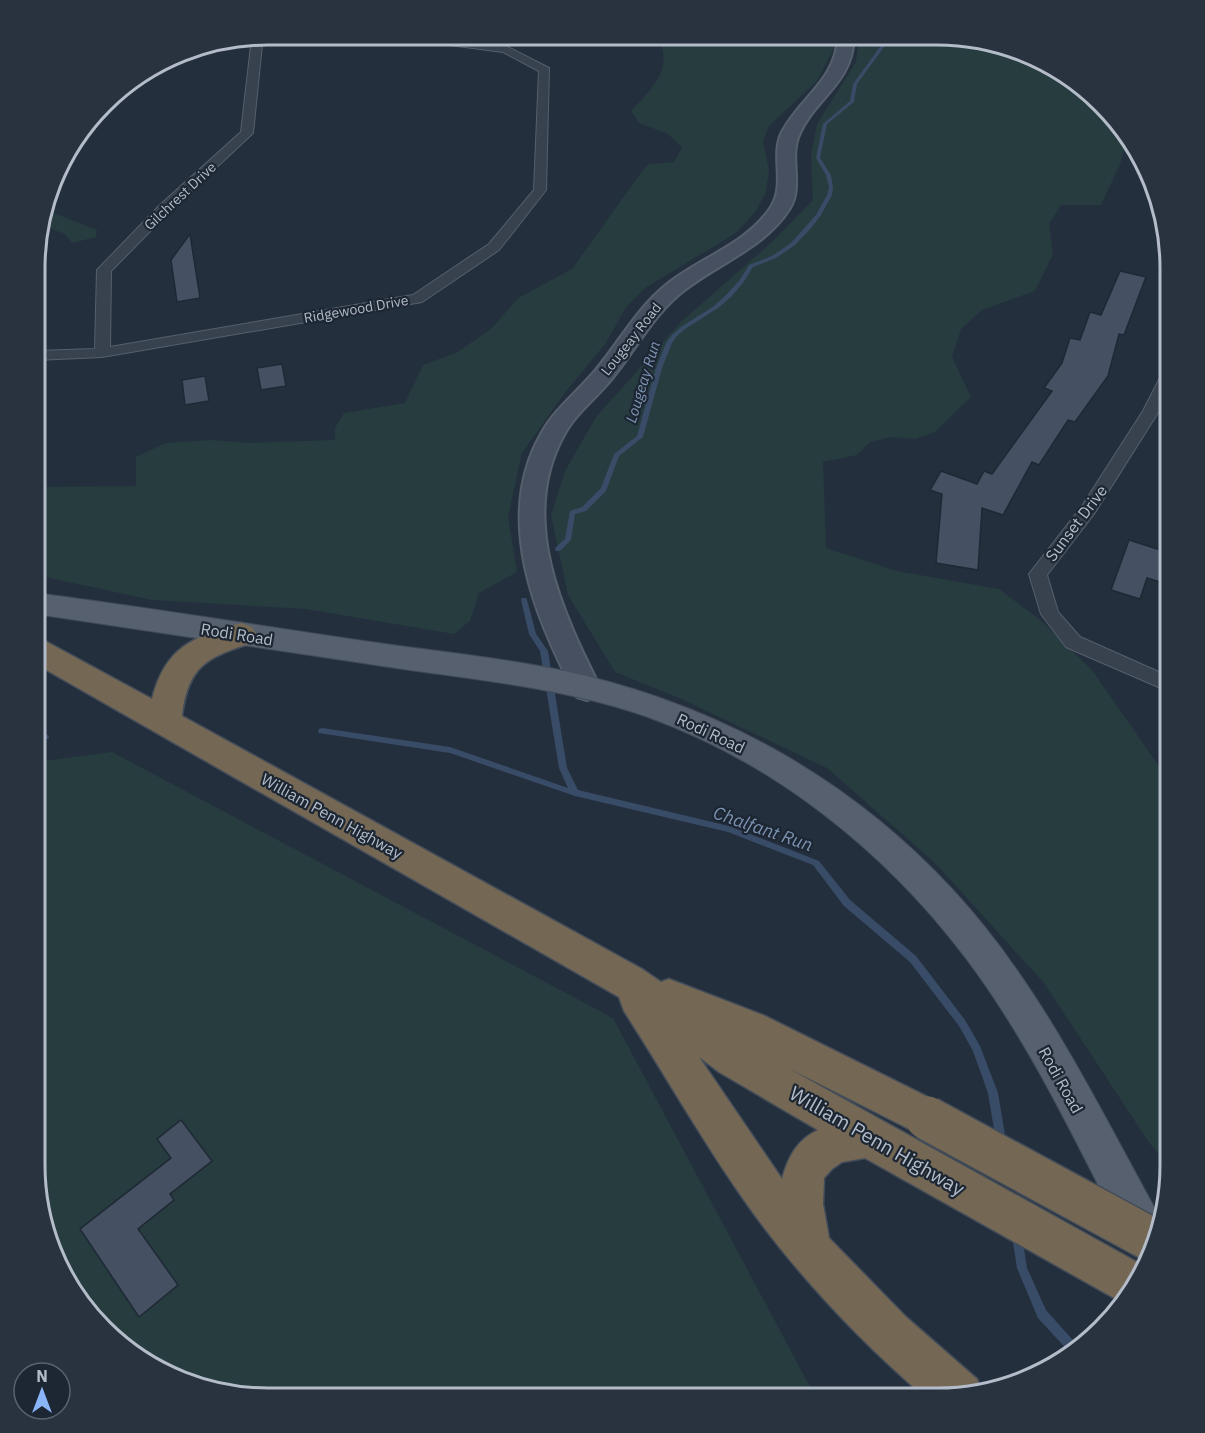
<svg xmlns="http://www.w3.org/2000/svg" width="1205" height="1433" font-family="'IBM Plex Sans',sans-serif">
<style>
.green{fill:#263c3f}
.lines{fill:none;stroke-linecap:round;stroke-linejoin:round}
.stream{fill:#394c67;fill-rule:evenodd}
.building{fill:#455162;stroke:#1f2835;stroke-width:1.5}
.street-casing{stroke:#565f6c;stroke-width:2}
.secondary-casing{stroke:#565f6c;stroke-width:4}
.primary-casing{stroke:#414a57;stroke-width:2}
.highway-casing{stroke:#434c59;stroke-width:3}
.street{fill:#38414e;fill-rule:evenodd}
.secondary{fill:#465061;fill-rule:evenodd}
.primary{fill:#56606e;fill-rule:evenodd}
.highway{fill:#746855;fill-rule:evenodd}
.highway-bridge-casing{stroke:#434c59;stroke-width:46;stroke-linecap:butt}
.highway-bridge{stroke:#746855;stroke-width:43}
.labels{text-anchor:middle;stroke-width:4.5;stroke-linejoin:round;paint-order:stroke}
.far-street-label{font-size:14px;fill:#b4bcc9;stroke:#1d2633}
.far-water-label{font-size:15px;font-style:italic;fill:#7c92b1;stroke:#1d2633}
.street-label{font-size:16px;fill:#b4bcc9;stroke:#1d2633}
.water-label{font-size:18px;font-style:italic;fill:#7c92b1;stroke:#1d2633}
.near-street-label{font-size:20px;fill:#b4bcc9;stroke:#1d2633}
.rim{fill:none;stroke:#b4bcc9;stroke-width:3}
</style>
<rect width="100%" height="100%" fill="#242f3e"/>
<g class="green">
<path d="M 658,36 L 833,36 L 835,46 L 817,81 L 769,126 L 763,141 L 769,170 L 766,192 L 756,211 L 736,233 L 645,288 L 626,307 L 606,343 L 567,390 L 522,453 L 508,517 L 517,572 L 479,593 L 470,621 L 454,634 L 306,609 L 152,600 L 36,575 L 36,487 L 136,486 L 136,457 L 166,443 L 211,440 L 248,443 L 335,440 L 335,428 L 344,413 L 405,403 L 423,365 L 458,352 L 492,328 L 518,298 L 572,269 L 642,171 L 649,164 L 674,162 L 682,148 L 668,134 L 639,123 L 631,111 C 653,87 674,69 658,36 Z"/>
<polygon points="859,36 968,37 1066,74 1130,142 1126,143 1121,162 1101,205 1061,205 1049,224 1053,254 1035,291 982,310 961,329 952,357 971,397 935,432 916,439 892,437 870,442 857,455 823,462 826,548 897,571 999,589 1039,619 1092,670 1170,782 1170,1166 1150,1144 1044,983 935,863 827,768 679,698 615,672 568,595 551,515 565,471 596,417 682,321 773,241 813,200 811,156 817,124 856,62"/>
<polygon points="46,210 97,230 96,237 72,243 65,234 41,225"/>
<polygon points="112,752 613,1018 816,1398 252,1398 193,1386 139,1359 66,1282 43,1226 35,1165 35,762"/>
</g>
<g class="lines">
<g class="stream">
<polygon points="878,36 882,36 884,47 857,84 854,102 827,124 820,158 831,175 833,187 832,195 821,215 812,227 795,245 776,258 753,267 743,283 731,297 718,308 685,329 676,337 672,343 662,368 643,437 619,456 606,491 586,511 575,514 571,540 560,551 556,551 555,549 556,547 565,539 570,511 582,507 601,488 614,454 637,436 656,368 666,343 672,335 681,327 714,306 727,294 739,281 749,265 772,256 791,243 816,215 827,195 829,187 826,175 816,158 823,124 850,101 853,84 880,47"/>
<polygon points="522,598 526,598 527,600 536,634 548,651 567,768 578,790 729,826 819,861 850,900 916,956 965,1020 980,1046 998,1093 1006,1141 1004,1144 1001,1146 998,1144 996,1141 988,1093 973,1051 959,1026 910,962 844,906 813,865 728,832 575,796 450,753 319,733 318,731 319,729 322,728 450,747 568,788 559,768 540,651 529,634 521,600"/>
<polygon points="45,734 48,735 49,737 48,739 35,741 35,735"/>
<polygon points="1017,1231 1021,1232 1022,1236 1027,1268 1046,1310 1079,1347 1071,1354 1038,1318 1017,1268 1012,1236 1013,1232"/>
</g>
</g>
<g class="building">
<polygon points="190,234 200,298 177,302 171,260"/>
<polygon points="1120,271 1146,277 1124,335 1119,334 1108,376 1075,422 1068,420 1039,465 1032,462 1003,515 982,508 978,570 936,563 942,494 930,490 941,471 977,484 984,471 992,474 1052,391 1044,388 1062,363 1070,338 1080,340 1090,312 1101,315"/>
<polygon points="282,364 286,386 261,390 257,368"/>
<polygon points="205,376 209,401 185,405 182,380"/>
<polygon points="1129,540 1170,553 1170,574 1167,584 1147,578 1140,599 1111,590"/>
<polygon points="181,1120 212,1161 170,1194 174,1200 138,1229 178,1285 139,1317 80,1229 171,1158 157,1139"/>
</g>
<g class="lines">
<g class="street-casing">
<g id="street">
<polygon points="263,35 253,133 170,211 111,271 110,347 413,295 489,244 534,190 539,71 503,52 396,38 391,35 422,35 506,46 549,68 546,190 499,250 422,302 102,357 36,360 36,351 95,349 97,270 160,205 241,132 252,37"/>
<polygon points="1170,369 1170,388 1159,411 1094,514 1047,575 1058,612 1080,637 1170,677 1170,692 1066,647 1041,614 1029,574 1082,506 1143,411 1162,374"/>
</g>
</g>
<g class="secondary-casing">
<path id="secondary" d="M 838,36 L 854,36 C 853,83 817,96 800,133 C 788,157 804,185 790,208 C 766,247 721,262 686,289 C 655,312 638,346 614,376 C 599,396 576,412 564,435 C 518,518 562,612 601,689 L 597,697 L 587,700 L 577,697 C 535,619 493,518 541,434 C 554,410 576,393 594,372 C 619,343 636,309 666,285 C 699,258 747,244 771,207 C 786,184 770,155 782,132 C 801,96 836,81 838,36 Z"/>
</g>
<g class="primary-casing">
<path id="primary" d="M 36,593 C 143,607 250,624 357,640 C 423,650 490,656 555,669 C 709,700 847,775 953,890 C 1041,985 1097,1104 1159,1216 L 1146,1260 L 1134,1255 C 1081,1154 1034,1048 965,957 C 884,850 772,761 645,716 C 559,686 465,679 376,665 C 262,648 149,631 36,614 Z"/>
</g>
<g class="highway-casing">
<path id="highway" d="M 241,623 L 252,627 L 257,635 L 252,643 C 207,657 188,666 182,716 L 642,969 L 661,982 L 669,979 L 765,1016 L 942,1104 L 948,1118 L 942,1132 L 927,1138 L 788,1068 L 1144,1266 L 1139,1282 L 1123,1303 L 865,1158 L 842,1162 L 832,1169 L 824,1178 L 823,1204 L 829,1238 L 906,1317 L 977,1379 L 981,1389 L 952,1398 L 926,1398 C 860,1341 800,1278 749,1207 C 704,1144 666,1076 624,1011 L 619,997 L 36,664 L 36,638 L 47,642 L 152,699 C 165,647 193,637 241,623 ZM 699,1057 L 719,1072 L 818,1130 C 797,1140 788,1157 782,1179 Z"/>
</g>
<use href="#street" class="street"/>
<use href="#secondary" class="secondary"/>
<use href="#primary" class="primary"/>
<use href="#highway" class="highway"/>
<g class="highway-bridge-casing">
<polyline id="highway-bridge" points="927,1118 1152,1240"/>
</g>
<use href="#highway-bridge" class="highway-bridge"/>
</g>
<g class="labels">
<g class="far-street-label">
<text transform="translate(180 196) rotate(-43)" y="5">Gilchrest Drive</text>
<text transform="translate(356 309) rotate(-10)" y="5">Ridgewood Drive</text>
<text transform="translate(631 339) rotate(-52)" y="5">Lougeay Road</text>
</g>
<g class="far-water-label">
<text transform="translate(643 382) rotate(-73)" y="5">Lougeay Run</text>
</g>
<g class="street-label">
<text transform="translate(1076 523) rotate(-53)" y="6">Sunset Drive</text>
<text transform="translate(237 634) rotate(9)" y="6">Rodi Road</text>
<text transform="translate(711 733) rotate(25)" y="6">Rodi Road</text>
<text transform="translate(332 816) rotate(29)" y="6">William Penn Highway</text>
<text transform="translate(1061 1080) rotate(61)" y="6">Rodi Road</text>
</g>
<g class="water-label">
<text transform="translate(763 829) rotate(19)" y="6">Chalfant Run</text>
</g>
<g class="near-street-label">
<text transform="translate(877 1141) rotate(30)" y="7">William Penn Highway</text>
</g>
</g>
<path d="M0 0H1205V1433H0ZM268 45H937A223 223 0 0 1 1160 268V1165A223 223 0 0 1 937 1388H268A223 223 0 0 1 45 1165V268A223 223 0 0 1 268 45Z" fill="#29323f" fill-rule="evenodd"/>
<path class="rim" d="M268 45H937A223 223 0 0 1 1160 268V1165A223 223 0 0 1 937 1388H268A223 223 0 0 1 45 1165V268A223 223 0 0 1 268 45Z"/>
<g transform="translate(42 1391)"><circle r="28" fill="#1d2633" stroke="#59626f" stroke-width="1.5"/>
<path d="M0-4.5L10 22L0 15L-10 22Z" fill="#8ab4f8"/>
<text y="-9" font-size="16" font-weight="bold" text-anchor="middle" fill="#b4bcc9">N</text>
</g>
</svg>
